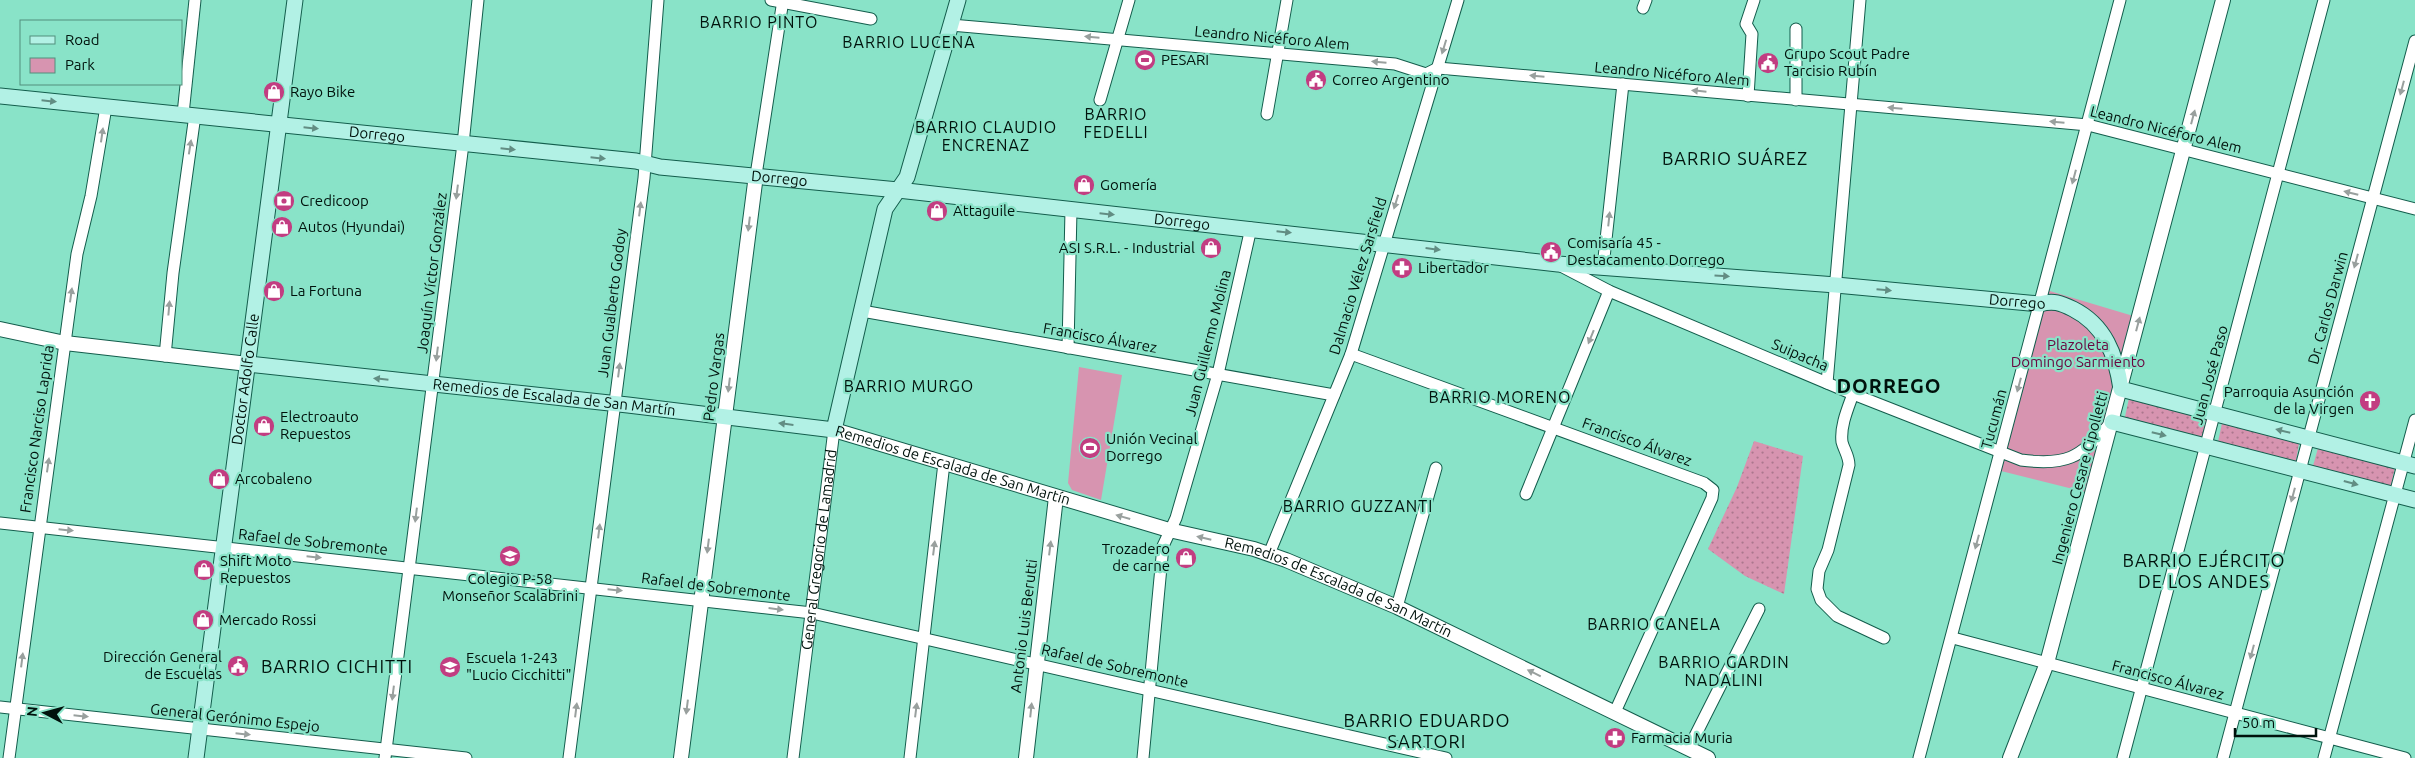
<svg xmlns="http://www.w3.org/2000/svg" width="2415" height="758" font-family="Ubuntu,sans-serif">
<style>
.grass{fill:url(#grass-dots)}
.green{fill:#d794b0}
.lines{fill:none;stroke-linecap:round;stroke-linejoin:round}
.minor-casing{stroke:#135d4c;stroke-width:13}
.tertiary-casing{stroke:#135d4c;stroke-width:16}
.secondary-casing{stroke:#135d4c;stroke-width:17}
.minor{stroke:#fff;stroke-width:11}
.tertiary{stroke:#fff;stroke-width:14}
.secondary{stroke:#b2f1e5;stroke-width:15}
.oneway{fill:#99a09e}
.oneway2{fill:#628d83}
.labels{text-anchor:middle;stroke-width:4.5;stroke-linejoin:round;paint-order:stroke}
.street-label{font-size:15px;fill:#00120c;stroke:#89e3c8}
.poi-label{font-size:15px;fill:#00120c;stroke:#89e3c8;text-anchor:start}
.park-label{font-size:15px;fill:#690740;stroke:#89e3c8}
.neighbourhood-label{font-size:16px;letter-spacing:1px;fill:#00120c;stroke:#89e3c8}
.quarter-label{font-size:18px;letter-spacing:1px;fill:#00120c;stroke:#89e3c8}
.district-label{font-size:20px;font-weight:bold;letter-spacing:1px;fill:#00120c;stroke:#89e3c8}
</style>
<defs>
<pattern id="grass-dots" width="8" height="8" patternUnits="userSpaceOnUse" patternTransform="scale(1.25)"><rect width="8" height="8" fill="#d794b0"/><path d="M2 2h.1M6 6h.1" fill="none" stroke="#ac778e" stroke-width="1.8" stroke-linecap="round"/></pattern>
</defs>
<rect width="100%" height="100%" fill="#89e3c8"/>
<g class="grass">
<polygon points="2129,398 2207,417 2203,436 2201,437 2125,417"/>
<polygon points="2222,423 2299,443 2296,461 2218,442"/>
<polygon points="1754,441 1803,456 1784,594 1745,576 1708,549 1737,487"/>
<polygon points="2318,448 2395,468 2391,485 2389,486 2313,466"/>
</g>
<g class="green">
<polygon points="2043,289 2140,318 2093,494 1997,470"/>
<polygon points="1079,367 1122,375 1101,500 1072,490 1068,483"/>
</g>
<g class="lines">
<g class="minor-casing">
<g id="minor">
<polyline points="771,0 871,19"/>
<polyline points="1643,8 1646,0"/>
<polyline points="951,25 1395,64 1426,74 1438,68 2088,125 2415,209"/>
<polyline points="1748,96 1752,34 1746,24 1754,0"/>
<polyline points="1100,100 1129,0"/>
<polyline points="1796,100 1796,29"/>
<polyline points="183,114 195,0"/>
<polyline points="1267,114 1287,0"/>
<polyline points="756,175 783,0"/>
<path d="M 1561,266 L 1609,291 L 1853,394 L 2021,460 C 2066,466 2080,458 2109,425"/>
<polyline points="1603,267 1623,84"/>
<polyline points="862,311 1334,395"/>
<polyline points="1068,348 1071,210"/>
<polyline points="1351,354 1704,483 1713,490 1712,498 1615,712"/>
<polyline points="165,356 173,273 195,115"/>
<polyline points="1827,383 1860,0"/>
<path d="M 1853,394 C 1848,408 1840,426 1842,442 C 1844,450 1849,456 1849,465 L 1828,550 L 1819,571 L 1817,589 L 1821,600 L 1837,616 L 1884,638"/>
<polyline points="1526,494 1609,291"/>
<polyline points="0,523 812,613 1446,758"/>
<polyline points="1269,554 1351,354 1458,0"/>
<polyline points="1397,607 1436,468"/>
<polyline points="1953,638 2405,758"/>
<polyline points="0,707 466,758"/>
<polyline points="1689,748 1759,609"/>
<polyline points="9,758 77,254 91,196 106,107"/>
<polyline points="385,758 463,144 478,0"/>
<polyline points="569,758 644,178 658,0"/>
<path id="s1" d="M 793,758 L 834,430"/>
<polyline points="910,758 944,463"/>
<polyline points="1143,758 1163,546 1176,518 1218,374 1251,228"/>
<polyline points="1919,758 2120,0"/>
<polyline points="2123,758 2324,0"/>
<polyline points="2223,758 2415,41"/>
<polyline points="2324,758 2415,420"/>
</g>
</g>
<g class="tertiary-casing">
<g id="tertiary">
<polyline points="0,329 65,343 248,364"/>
<path id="s2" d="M 834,430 L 1169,530 L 1254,549 L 1286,560 L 1397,607 L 1708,758"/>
<polyline points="681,758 756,175"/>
<polyline points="1026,758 1056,497"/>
<polyline points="2010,758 2047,663 2223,0"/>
</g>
</g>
<g class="secondary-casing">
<g id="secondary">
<path id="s3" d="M 0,96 L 636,161 L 660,167 L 898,190 L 1558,264 L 1836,285 L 2040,304 C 2053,300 2061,303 2073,309 C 2105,325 2116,355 2121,389 L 2415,466"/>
<path id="s4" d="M 248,364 L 628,405 L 834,430 L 885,209 L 907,177 L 958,0"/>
<polyline points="2112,422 2415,500"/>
<path id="s5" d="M 196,758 L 295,0"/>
</g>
</g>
<use href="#minor" class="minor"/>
<use href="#tertiary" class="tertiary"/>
<use href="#secondary" class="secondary"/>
</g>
<defs><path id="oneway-solid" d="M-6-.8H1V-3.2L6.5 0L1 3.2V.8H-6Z" transform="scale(1.25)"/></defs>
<g class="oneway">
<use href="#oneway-solid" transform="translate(1092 37) rotate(-175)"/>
<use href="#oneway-solid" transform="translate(1444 47) rotate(107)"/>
<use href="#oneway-solid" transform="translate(1379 62) rotate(-175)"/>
<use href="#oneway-solid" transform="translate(1537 76) rotate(-175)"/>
<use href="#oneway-solid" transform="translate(2402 88) rotate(105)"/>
<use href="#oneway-solid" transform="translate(1699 91) rotate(-174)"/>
<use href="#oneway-solid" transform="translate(1895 108) rotate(-175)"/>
<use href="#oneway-solid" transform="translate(2193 117) rotate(-75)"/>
<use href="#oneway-solid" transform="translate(2057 122) rotate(-175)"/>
<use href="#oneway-solid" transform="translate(102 135) rotate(-82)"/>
<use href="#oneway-solid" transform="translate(190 147) rotate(-81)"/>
<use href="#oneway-solid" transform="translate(2074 177) rotate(105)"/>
<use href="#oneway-solid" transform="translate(457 192) rotate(97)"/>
<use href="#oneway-solid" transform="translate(2351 193) rotate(-166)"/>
<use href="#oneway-solid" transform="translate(1396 202) rotate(107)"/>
<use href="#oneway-solid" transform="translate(640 209) rotate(-83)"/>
<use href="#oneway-solid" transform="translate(1609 219) rotate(-84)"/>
<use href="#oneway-solid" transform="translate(749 224) rotate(97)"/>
<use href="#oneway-solid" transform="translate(2356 261) rotate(105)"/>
<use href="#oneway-solid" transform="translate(71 295) rotate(-82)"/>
<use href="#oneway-solid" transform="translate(169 308) rotate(-85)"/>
<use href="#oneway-solid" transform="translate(2138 324) rotate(-75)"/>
<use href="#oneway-solid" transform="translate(1591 337) rotate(112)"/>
<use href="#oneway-solid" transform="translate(437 354) rotate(97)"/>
<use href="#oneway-solid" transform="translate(619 370) rotate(-83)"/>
<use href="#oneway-solid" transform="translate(729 385) rotate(97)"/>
<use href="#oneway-solid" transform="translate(2019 385) rotate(105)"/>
<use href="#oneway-solid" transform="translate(48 465) rotate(-82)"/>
<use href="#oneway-solid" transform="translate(2293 495) rotate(105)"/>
<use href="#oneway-solid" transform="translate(416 515) rotate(97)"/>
<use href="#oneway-solid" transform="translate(1123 517) rotate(-164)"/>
<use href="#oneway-solid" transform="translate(66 530) rotate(6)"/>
<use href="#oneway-solid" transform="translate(599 531) rotate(-83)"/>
<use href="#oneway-solid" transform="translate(1204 538) rotate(-167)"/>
<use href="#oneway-solid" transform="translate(1977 542) rotate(105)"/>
<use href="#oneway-solid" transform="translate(708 546) rotate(97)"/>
<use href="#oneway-solid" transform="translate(934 548) rotate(-83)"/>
<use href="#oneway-solid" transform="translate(1050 548) rotate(-83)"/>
<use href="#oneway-solid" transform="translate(314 557) rotate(6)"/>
<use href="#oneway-solid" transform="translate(615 590) rotate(6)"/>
<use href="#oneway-solid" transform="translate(776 609) rotate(7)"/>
<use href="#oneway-solid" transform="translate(2252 652) rotate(105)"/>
<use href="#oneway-solid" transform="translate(22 660) rotate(-83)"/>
<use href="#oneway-solid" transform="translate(1534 673) rotate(-154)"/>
<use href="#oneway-solid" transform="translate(393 693) rotate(97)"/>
<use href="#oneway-solid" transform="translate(687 707) rotate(97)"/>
<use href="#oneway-solid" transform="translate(576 710) rotate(-83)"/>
<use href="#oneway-solid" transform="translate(916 710) rotate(-83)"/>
<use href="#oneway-solid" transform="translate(1031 710) rotate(-84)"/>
<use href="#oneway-solid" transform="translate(81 716) rotate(6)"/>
<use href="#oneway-solid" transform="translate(243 734) rotate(6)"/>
</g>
<g class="oneway2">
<use href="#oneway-solid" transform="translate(49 101) rotate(6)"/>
<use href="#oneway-solid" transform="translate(311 128) rotate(6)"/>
<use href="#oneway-solid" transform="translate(508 149) rotate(6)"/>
<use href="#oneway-solid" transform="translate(598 158) rotate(6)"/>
<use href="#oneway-solid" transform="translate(1107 214) rotate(6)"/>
<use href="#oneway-solid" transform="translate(1284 232) rotate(6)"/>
<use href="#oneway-solid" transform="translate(1433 249) rotate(7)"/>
<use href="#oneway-solid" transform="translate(1722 276) rotate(4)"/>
<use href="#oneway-solid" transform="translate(1884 290) rotate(5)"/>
<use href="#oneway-solid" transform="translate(381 379) rotate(-174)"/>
<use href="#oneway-solid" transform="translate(786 424) rotate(-173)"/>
<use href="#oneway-solid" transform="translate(2283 431) rotate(-166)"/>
<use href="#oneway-solid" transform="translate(2159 434) rotate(14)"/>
<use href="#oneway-solid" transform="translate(2351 483) rotate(15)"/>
</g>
<defs>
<g id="stadium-disc" transform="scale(1.125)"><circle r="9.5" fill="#c23d81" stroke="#89e3c8"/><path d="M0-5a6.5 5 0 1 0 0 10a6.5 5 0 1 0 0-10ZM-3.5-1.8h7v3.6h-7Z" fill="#fff"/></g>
<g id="civic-disc" transform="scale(1.125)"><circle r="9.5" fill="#c23d81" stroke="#89e3c8"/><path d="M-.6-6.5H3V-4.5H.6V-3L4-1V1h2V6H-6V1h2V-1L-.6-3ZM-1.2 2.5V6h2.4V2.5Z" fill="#fff"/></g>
<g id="shop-disc" transform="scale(1.125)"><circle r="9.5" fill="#c23d81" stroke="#89e3c8"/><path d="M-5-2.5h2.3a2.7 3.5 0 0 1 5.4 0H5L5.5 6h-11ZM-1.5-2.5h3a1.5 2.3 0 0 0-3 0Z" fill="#fff"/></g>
<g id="bank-disc" transform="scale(1.125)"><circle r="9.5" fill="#c23d81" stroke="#89e3c8"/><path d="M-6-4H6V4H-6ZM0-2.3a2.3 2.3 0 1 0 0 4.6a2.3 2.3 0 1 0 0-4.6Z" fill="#fff"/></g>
<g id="pharmacy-disc" transform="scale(1.125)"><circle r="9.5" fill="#c23d81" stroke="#89e3c8"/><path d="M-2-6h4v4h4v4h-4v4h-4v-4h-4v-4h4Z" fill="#fff"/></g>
<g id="church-disc" transform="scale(1.125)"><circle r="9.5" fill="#c23d81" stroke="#89e3c8"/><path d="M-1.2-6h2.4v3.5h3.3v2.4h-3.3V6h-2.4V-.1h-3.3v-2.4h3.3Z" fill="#fff"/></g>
<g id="school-disc" transform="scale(1.125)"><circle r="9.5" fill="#c23d81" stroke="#89e3c8"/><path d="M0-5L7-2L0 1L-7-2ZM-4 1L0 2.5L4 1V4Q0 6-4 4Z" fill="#fff"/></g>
</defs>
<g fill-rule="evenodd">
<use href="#stadium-disc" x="1145" y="60"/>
<use href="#civic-disc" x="1768" y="63"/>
<use href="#civic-disc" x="1316" y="80"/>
<use href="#shop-disc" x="274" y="92"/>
<use href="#shop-disc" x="1084" y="185"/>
<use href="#bank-disc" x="284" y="201"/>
<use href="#shop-disc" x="937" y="211"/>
<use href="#shop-disc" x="282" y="227"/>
<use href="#shop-disc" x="1211" y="248"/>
<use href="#civic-disc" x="1551" y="252"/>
<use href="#pharmacy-disc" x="1402" y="268"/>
<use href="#shop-disc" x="274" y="291"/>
<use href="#church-disc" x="2370" y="401"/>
<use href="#shop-disc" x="264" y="426"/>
<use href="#stadium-disc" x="1090" y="448"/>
<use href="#shop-disc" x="219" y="479"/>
<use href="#school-disc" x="510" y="556"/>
<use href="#shop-disc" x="1186" y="558"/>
<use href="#shop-disc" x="204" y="570"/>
<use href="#shop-disc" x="203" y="620"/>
<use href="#civic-disc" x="238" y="666"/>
<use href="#school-disc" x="450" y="667"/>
<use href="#pharmacy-disc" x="1615" y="738"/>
</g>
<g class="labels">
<g class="street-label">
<text transform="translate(1272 38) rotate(5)" y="5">Leandro Nicéforo Alem</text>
<text transform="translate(1672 74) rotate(5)" y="5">Leandro Nicéforo Alem</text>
<text transform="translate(2166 130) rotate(14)" y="5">Leandro Nicéforo Alem</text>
<text dy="5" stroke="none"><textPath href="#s3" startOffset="379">Dorrego</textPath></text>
<text dy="5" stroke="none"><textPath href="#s3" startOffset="784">Dorrego</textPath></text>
<text dy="5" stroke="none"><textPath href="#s3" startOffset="1189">Dorrego</textPath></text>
<text transform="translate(432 273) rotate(-83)" y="5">Joaquín Víctor González</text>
<text transform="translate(1358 276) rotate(-73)" y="5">Dalmacio Vélez Sarsfield</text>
<text dy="5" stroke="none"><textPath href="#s3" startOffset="2028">Dorrego</textPath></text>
<text transform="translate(612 303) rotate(-83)" y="5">Juan Gualberto Godoy</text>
<text transform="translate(2328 308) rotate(-75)" y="5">Dr. Carlos Darwin</text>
<text transform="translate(1100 338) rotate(10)" y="5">Francisco Álvarez</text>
<text transform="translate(1208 343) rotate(-76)" y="5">Juan Guillermo Molina</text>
<text transform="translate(1800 355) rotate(23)" y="5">Suipacha</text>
<text transform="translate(2210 375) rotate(-75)" y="5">Juan José Paso</text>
<text transform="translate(714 377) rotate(-83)" y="5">Pedro Vargas</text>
<text dy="5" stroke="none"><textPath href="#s5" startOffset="382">Doctor Adolfo Calle</textPath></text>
<text dy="5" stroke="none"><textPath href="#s4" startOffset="308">Remedios de Escalada de San Martín</textPath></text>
<text transform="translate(1994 419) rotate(-75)" y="5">Tucumán</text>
<text transform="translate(37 429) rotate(-82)" y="5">Francisco Narciso Laprida</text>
<text transform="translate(1637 442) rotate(20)" y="5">Francisco Álvarez</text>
<text dy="5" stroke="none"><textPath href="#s2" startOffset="124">Remedios de Escalada de San Martín</textPath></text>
<text transform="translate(2080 478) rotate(-75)" y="5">Ingeniero Cesare Cipolletti</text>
<text transform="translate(313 542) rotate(6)" y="5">Rafael de Sobremonte</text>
<text dy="5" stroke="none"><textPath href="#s1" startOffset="210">General Gregorio de Lamadrid</textPath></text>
<text transform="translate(716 587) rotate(7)" y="5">Rafael de Sobremonte</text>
<text dy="5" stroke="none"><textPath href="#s2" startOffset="529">Remedios de Escalada de San Martín</textPath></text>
<text transform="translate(1024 626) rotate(-83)" y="5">Antonio Luis Berutti</text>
<text transform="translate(1115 666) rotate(13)" y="5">Rafael de Sobremonte</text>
<text transform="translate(2168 680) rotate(15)" y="5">Francisco Álvarez</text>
<text transform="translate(235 718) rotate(6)" y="5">General Gerónimo Espejo</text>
</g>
<g class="poi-label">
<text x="1784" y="59">Grupo Scout Padre<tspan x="1784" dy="17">Tarcisio Rubín</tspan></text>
<text x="1161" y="65">PESARI</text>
<text x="1332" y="85">Correo Argentino</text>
<text x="290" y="97">Rayo Bike</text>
<text x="1100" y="190">Gomería</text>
<text x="300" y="206">Credicoop</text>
<text x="953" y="216">Attaguile</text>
<text x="298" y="232">Autos (Hyundai)</text>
<text x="1567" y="248">Comisaría 45 -<tspan x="1567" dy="17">Destacamento Dorrego</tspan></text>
<text x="1195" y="253" text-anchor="end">ASI S.R.L. - Industrial</text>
<text x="1418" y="273">Libertador</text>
<text x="290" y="296">La Fortuna</text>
<text x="2354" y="397" text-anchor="end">Parroquia Asunción<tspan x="2354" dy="17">de la Virgen</tspan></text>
<text x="280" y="422">Electroauto<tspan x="280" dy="17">Repuestos</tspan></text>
<text x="1106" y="444">Unión Vecinal<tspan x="1106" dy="17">Dorrego</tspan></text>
<text x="235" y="484">Arcobaleno</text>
<text x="1170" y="554" text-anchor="end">Trozadero<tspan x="1170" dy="17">de carne</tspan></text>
<text x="220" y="566">Shift Moto<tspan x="220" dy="17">Repuestos</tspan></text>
<text x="510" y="584" text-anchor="middle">Colegio P-58<tspan x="510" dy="17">Monseñor Scalabrini</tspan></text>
<text x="219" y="625">Mercado Rossi</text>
<text x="222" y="662" text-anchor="end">Dirección General<tspan x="222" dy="17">de Escuelas</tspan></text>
<text x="466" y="663">Escuela 1-243<tspan x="466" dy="17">"Lucio Cicchitti"</tspan></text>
<text x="1631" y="743">Farmacia Muria</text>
</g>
<g class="park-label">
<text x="2078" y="350">Plazoleta<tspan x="2078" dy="17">Domingo Sarmiento</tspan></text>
</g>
<g class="neighbourhood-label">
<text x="759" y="28">BARRIO PINTO</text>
<text x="909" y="48">BARRIO LUCENA</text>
<text x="1116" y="120">BARRIO<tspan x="1116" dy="18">FEDELLI</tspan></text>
<text x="986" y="133">BARRIO CLAUDIO<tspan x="986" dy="18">ENCRENAZ</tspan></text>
<text x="909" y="392">BARRIO MURGO</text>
<text x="1500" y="403">BARRIO MORENO</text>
<text x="1358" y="512">BARRIO GUZZANTI</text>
<text x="1654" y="630">BARRIO CANELA</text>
<text x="1724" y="668">BARRIO GARDIN<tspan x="1724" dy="18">NADALINI</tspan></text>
</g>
<g class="quarter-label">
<text x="1735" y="165">BARRIO SUÁREZ</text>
<text x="2204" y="567">BARRIO EJÉRCITO<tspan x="2204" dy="21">DE LOS ANDES</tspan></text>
<text x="337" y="673">BARRIO CICHITTI</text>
<text x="1427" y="727">BARRIO EDUARDO<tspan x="1427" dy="21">SARTORI</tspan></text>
</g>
<g class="district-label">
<text x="1889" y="393">DORREGO</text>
</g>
</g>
<rect x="20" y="20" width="162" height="65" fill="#89e3c8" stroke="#528f7d"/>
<rect x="30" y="36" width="25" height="8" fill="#b2f1e5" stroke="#528f7d"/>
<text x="65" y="45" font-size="15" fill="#00120c">Road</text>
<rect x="30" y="58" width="25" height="15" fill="#d794b0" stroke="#528f7d"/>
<text x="65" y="70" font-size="15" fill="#00120c">Park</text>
<g transform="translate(45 713) rotate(276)" stroke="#89e3c8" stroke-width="4" paint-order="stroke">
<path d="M0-4L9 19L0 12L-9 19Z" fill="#00120c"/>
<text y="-8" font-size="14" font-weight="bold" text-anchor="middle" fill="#00120c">N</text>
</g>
<path d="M2235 728v8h81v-8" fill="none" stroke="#00120c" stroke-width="2.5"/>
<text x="2242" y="728" font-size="15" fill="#00120c" stroke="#89e3c8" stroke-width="4" paint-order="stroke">50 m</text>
</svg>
